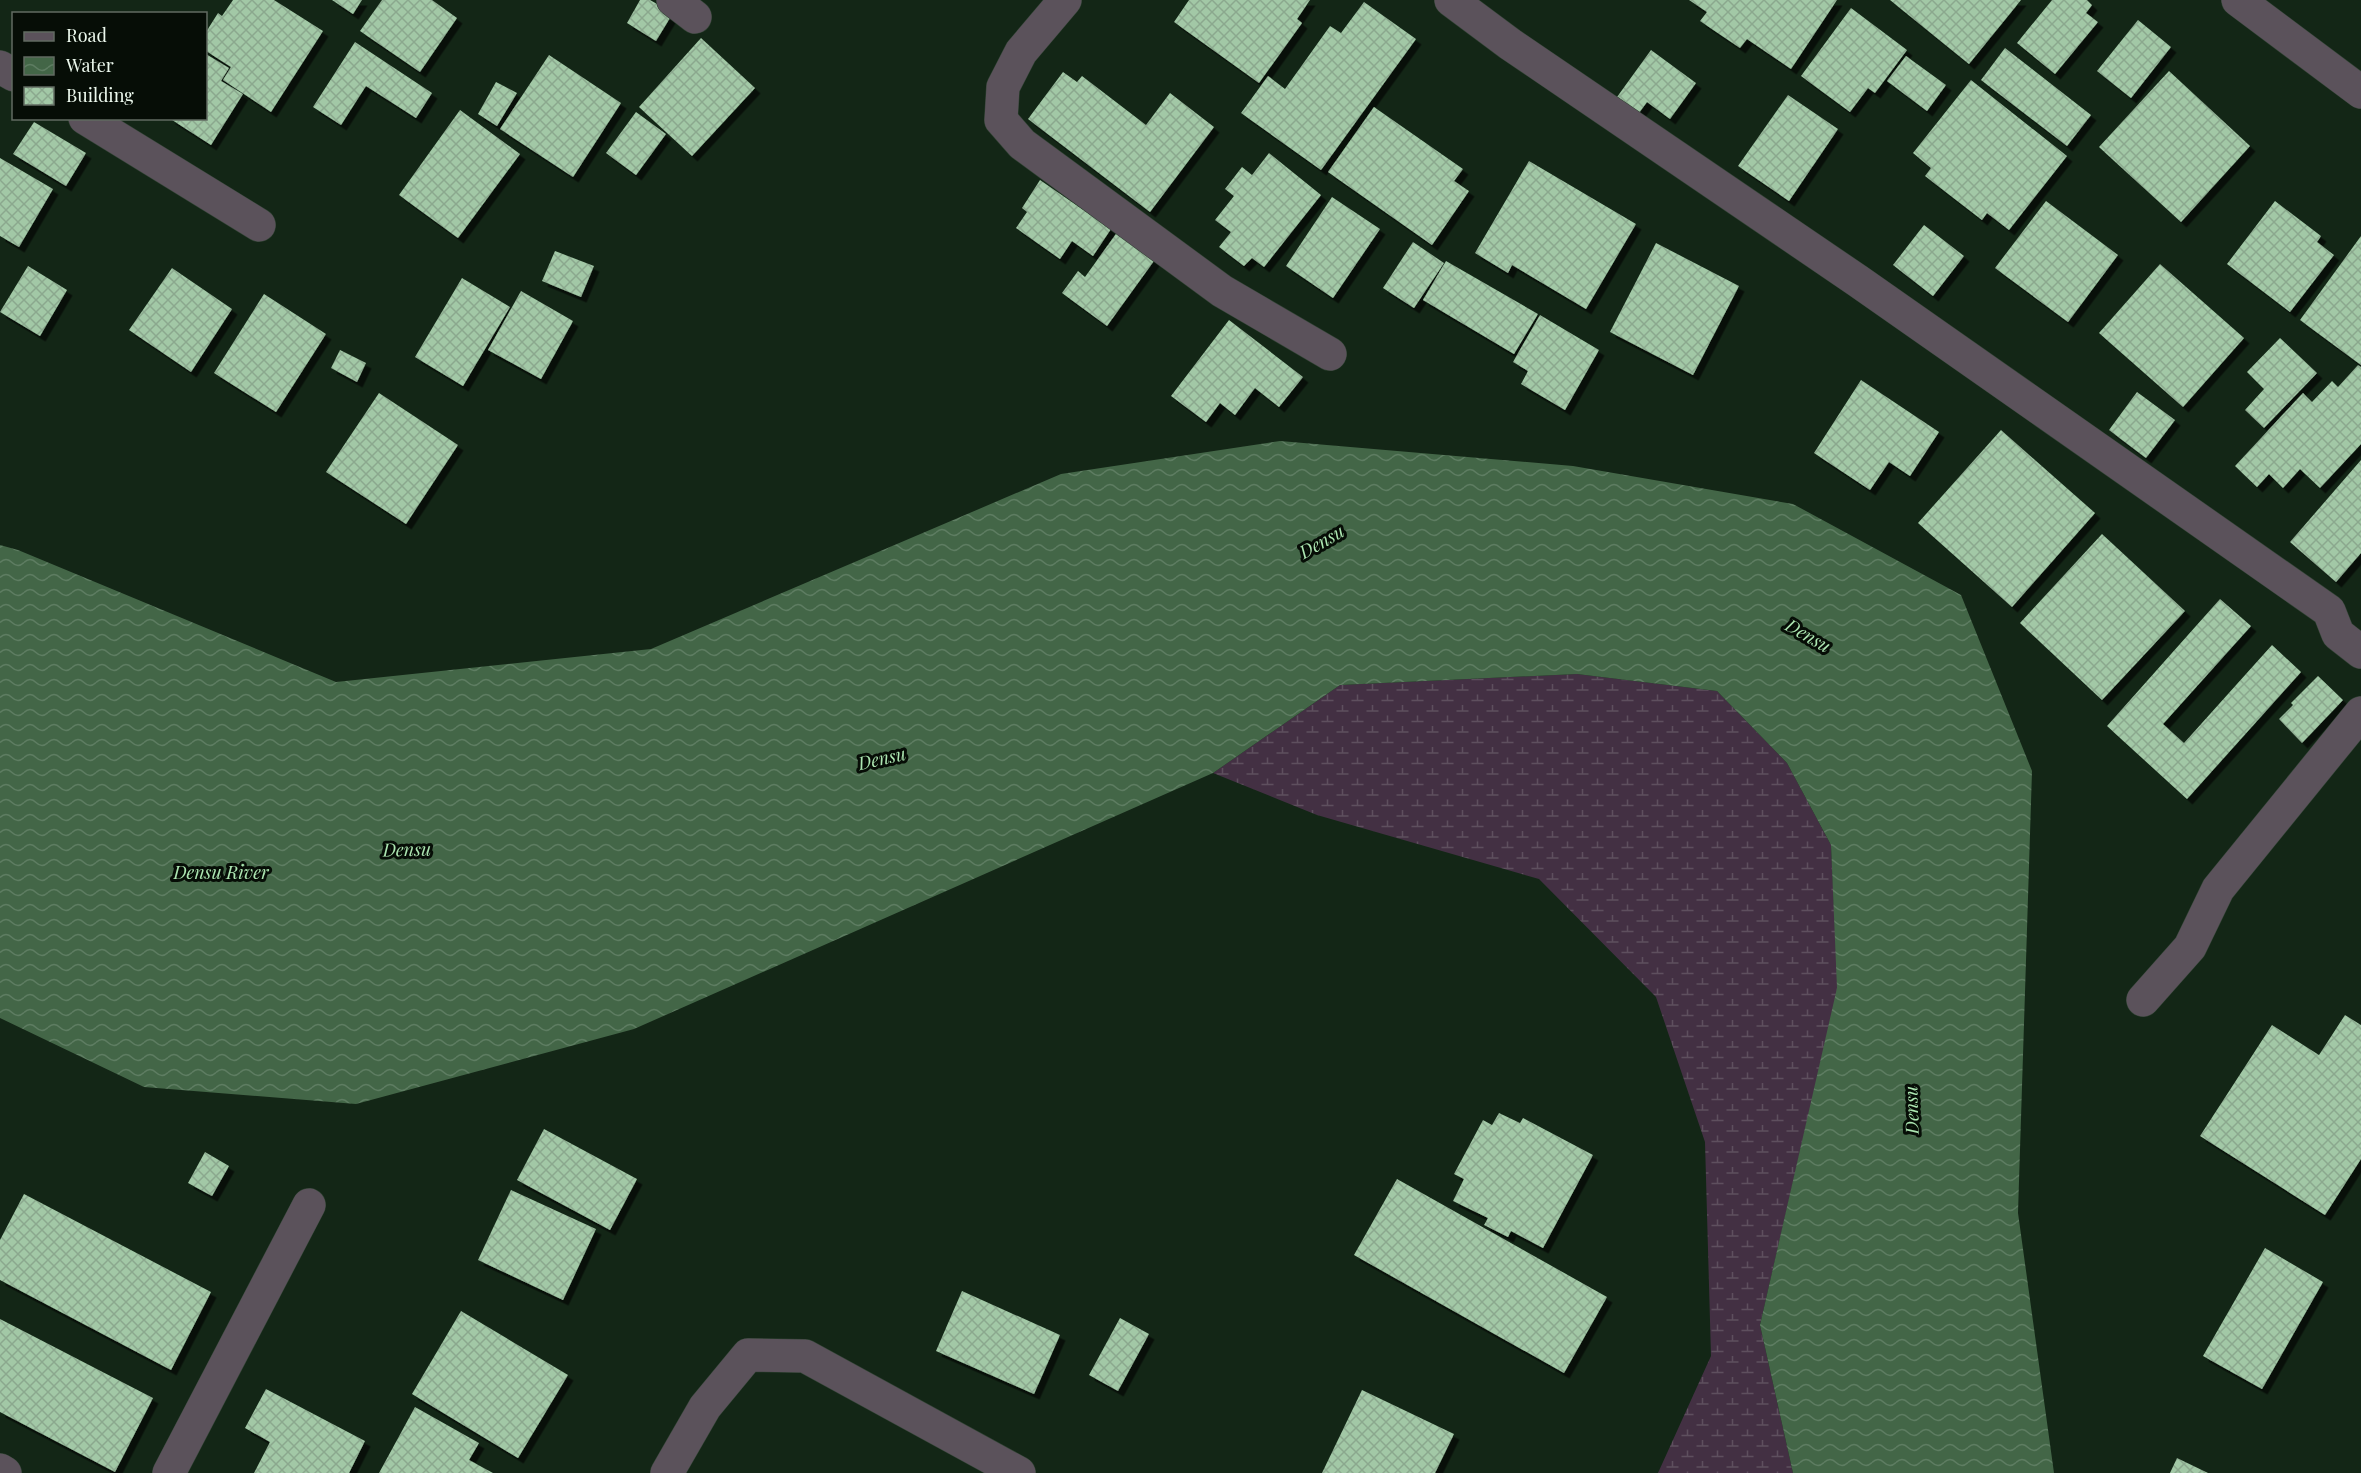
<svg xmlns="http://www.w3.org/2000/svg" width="2361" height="1473" font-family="'Playfair Display',serif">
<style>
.wetland{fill:url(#wetland-marsh)}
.water{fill:url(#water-waves)}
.building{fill:url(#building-cross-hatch);filter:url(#shadow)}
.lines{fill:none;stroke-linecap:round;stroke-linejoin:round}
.street-casing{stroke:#314334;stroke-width:34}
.street{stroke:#5b525b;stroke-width:33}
.labels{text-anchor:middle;stroke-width:6;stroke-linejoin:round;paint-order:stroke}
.water-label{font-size:18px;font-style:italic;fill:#ade7b2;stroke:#060d06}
</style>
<defs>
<pattern id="wetland-marsh" width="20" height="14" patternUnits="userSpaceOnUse" patternTransform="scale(1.5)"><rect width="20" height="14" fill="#433043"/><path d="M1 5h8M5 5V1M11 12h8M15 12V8" fill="none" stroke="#5e4f5e"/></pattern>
<pattern id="water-waves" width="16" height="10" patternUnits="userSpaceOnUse" patternTransform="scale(1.5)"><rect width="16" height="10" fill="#436647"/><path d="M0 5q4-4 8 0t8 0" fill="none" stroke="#5e7d62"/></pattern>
<pattern id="building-cross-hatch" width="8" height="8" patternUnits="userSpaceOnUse" patternTransform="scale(1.5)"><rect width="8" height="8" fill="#a2c8a6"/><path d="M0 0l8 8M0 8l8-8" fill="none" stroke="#8ba88e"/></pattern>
<filter id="shadow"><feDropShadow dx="5.5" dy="5.5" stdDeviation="0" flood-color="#0009"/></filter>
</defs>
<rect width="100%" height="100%" fill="#132616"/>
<polygon class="wetland" points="1577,674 1717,691 1787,763 1831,845 1838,988 1760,1325 1793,1473 1658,1473 1711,1356 1705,1142 1656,997 1539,879 1317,815 1213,773 1340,685"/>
<polygon class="water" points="1280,441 1573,466 1793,504 1961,595 2032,771 2018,1213 2054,1473 1793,1473 1760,1325 1837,988 1831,845 1787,763 1717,691 1577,674 1340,685 1213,773 634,1029 356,1104 144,1087 0,1018 0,545 18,550 336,682 651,649 1061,474"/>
<g class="building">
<polygon points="233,0 274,0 323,31 271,112 223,80 231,67 206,51 206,32 218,13 222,16"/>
<polygon points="332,0 362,0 353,14"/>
<polygon points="382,0 432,0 457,18 420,72 360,31"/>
<polygon points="640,0 650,0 673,13 656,41 627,23"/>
<polygon points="1189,0 1310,0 1297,19 1302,23 1259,83 1174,22"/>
<polygon points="1689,0 1837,0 1791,69 1747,39 1740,48 1700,21 1707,12"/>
<polygon points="1890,0 2021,0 1969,64"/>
<polygon points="2052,0 2087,0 2092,5 2086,13 2098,22 2055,74 2017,43"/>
<polygon points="1364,2 1416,39 1321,170 1241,113 1268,76 1285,89 1330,26 1341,33"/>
<polygon points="1851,8 1907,50 1875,93 1868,88 1850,112 1801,76"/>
<polygon points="2138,20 2171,47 2131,98 2097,71"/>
<polygon points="701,38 755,88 692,156 639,107"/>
<polygon points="355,42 432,93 416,118 366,86 341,125 313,107"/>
<polygon points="2005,48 2091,115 2067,146 1981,80"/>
<polygon points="1651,50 1696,83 1670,119 1647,102 1639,113 1617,97"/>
<polygon points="206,54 229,68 221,81 243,94 211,145 169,118 206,118"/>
<polygon points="549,55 621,103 573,177 500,129"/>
<polygon points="1906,56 1946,85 1927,111 1887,81"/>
<polygon points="2169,71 2250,146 2181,222 2099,147"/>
<polygon points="1063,72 1077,82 1082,76 1146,125 1170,93 1214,127 1150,212 1028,119"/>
<polygon points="1971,80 2067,156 2009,230 1987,213 1982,220 1925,176 1931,168 1913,153"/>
<polygon points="496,82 517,93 497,126 478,114"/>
<polygon points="1788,95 1838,129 1789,201 1738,166"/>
<polygon points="1374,107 1463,169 1454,181 1469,191 1432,245 1328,172"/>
<polygon points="460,110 520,154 458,238 399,195"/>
<polygon points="636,112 666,134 636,175 606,153"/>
<polygon points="34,122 86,153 66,186 13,154"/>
<polygon points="1269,153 1321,195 1264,267 1252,258 1244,266 1219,247 1231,232 1215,220 1234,196 1225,189 1242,167 1252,175"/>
<polygon points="0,158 53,189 19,247 0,236"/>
<polygon points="1529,161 1636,224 1586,309 1512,265 1508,273 1475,253"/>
<polygon points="1040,180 1111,229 1093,256 1072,241 1060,259 1016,228 1027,212 1022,208"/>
<polygon points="1332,197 1380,229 1333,298 1286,266"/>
<polygon points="2046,201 2118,255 2068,322 1995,268"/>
<polygon points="2275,201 2321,236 2317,242 2334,255 2290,312 2227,264"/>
<polygon points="1924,225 1964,256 1933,296 1893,265"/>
<polygon points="1121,227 1159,254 1107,326 1062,293 1078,271 1085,277"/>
<polygon points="2361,236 2361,365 2300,320"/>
<polygon points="1413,242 1444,263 1414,308 1383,288"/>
<polygon points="1656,243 1739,286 1693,375 1610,332"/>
<polygon points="555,251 594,266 581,297 542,281"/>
<polygon points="1446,261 1538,314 1514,354 1423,300"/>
<polygon points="2160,264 2244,338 2183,407 2099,333"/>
<polygon points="28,266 67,290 40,336 0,312"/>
<polygon points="172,268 232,309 191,372 129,330"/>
<polygon points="462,278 510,307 463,386 415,357"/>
<polygon points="521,291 573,321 541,379 488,350"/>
<polygon points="264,294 326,334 276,412 214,373"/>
<polygon points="1540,315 1599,350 1565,410 1521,384 1528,371 1513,362"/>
<polygon points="1229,320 1303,377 1279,407 1255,388 1235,415 1220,403 1206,422 1171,396"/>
<polygon points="2280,338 2317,373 2264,428 2245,410 2264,389 2247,372"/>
<polygon points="340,350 366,363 357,382 331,368"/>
<polygon points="2358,365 2361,367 2361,444 2320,488 2300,469 2283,488 2269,474 2257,487 2235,466 2303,393 2312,402 2332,381 2338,387"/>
<polygon points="1861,380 1939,432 1910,476 1889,462 1870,490 1814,453"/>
<polygon points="2137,392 2175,420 2146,458 2109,430"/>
<polygon points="379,393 458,445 406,524 326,472"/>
<polygon points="2001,430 2095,513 2012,607 1918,523"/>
<polygon points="2361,460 2361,553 2336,582 2290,542"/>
<polygon points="2102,534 2185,611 2102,700 2020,623"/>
<polygon points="2220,599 2251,626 2163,724 2184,743 2272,645 2301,672 2187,799 2107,726"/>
<polygon points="2318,676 2343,700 2302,743 2279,719 2293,705 2291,703"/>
<polygon points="2345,1015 2361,1025 2361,1159 2325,1215 2200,1136 2272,1025 2319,1055"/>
<polygon points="1499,1113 1520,1123 1523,1118 1593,1155 1543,1248 1511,1231 1508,1237 1484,1225 1488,1218 1453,1201 1464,1179 1454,1174 1483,1120 1492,1125"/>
<polygon points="544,1129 637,1179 610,1230 517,1180"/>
<polygon points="205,1152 229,1166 212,1196 188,1183"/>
<polygon points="1397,1179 1607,1297 1564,1373 1354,1255"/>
<polygon points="511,1190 596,1229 563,1300 478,1260"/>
<polygon points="24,1194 211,1292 171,1370 0,1280 0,1240"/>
<polygon points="2265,1248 2323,1282 2262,1389 2203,1356"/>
<polygon points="962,1291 1060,1335 1034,1394 936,1351"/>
<polygon points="461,1311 568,1375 518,1458 412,1394"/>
<polygon points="1120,1318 1149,1334 1118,1391 1089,1375"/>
<polygon points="0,1319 153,1398 115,1472 0,1412"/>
<polygon points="266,1389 365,1441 349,1473 254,1473 270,1442 245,1428"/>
<polygon points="1362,1390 1454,1434 1435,1473 1322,1473"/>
<polygon points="415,1407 479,1443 469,1460 493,1473 379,1473"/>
<polygon points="2177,1458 2208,1473 2170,1473"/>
</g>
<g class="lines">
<g class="street-casing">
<g id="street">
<polyline points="673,0 695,17"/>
<polyline points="1065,0 1021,52 1003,87 1001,120 1022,144 1222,291 1330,354"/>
<polyline points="1451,0 1510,44 1858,281 2329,611 2338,634 2361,652"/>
<polyline points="2238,0 2361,92"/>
<polyline points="0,67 14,75"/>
<polyline points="85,118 259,225"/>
<polyline points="2143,1000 2190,947 2218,889 2361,713"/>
<polyline points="0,1470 5,1473"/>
<polyline points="169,1473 309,1205"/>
<polyline points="667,1473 705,1407 748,1355 805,1356 1019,1473"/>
</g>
</g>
<use href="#street" class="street"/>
</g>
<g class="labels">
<g class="water-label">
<text transform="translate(1322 542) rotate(-30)" y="6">Densu</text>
<text transform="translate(1808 636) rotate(30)" y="6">Densu</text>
<text transform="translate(882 759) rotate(-13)" y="6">Densu</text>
<text transform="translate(407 850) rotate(-1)" y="6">Densu</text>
<text x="221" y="879">Densu River</text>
<text transform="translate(1912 1110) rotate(-92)" y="6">Densu</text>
</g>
</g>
<rect x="12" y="12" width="195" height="108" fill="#060d06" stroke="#626b62" stroke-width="1.5"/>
<rect x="24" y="32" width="30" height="9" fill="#5b525b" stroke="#626b62" stroke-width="1.5"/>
<text x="66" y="42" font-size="18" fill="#ecf8ed">Road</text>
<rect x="24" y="57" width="30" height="18" fill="url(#water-waves)" stroke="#626b62" stroke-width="1.5"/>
<text x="66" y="72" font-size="18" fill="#ecf8ed">Water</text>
<rect x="24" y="87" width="30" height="18" fill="url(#building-cross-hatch)" stroke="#626b62" stroke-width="1.5"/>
<text x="66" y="102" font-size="18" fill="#ecf8ed">Building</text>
</svg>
